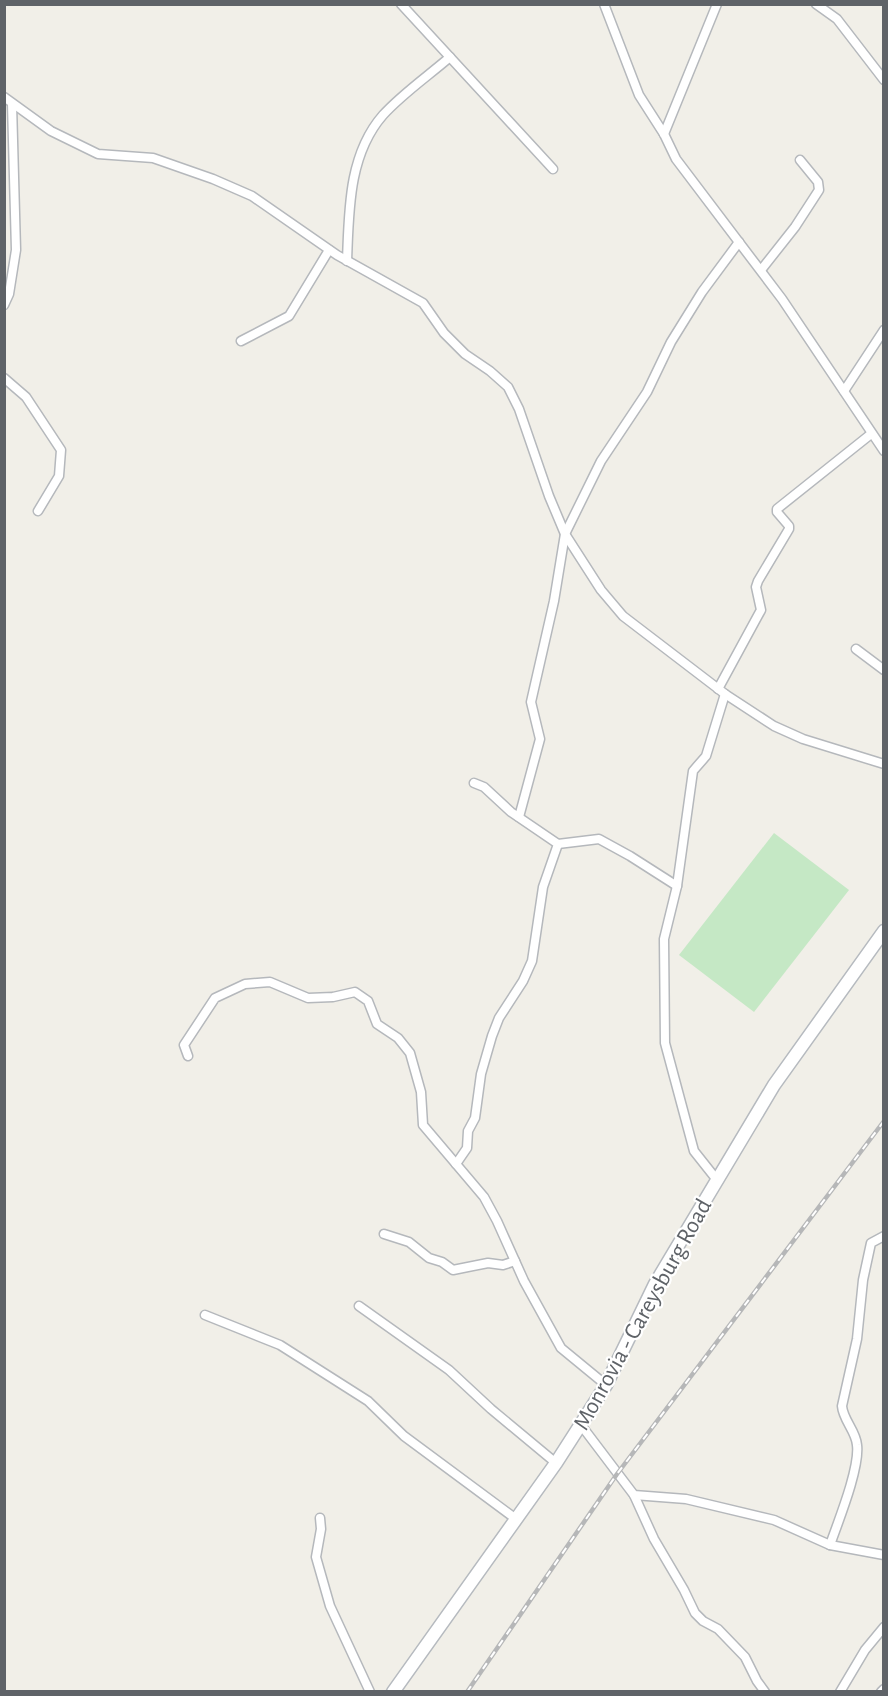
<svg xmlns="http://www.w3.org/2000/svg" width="888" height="1696" font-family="'Alegreya Sans',sans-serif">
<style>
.green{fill:#c5e8c5}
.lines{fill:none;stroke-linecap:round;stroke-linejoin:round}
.street-casing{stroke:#b5b8bc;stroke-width:11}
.secondary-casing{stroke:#b6babf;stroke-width:15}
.street{stroke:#fff;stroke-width:8}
.secondary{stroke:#fff;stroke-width:12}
.rail-casing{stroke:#b6b7b8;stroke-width:4.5}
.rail{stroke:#fff;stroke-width:2;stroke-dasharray:7;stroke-linecap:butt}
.labels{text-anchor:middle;stroke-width:4.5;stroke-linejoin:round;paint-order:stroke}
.street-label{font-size:24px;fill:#5f6368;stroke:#fff}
</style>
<rect width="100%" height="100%" fill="#f1efe8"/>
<polygon class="green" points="774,833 849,890 754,1012 679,955"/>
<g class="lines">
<g class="street-casing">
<g id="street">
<polyline points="401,4 553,169"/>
<polyline points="604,4 639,95 664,134 676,159 782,299 884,451"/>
<polyline points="816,4 837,19 884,80"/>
<polyline points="4,97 51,131 98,154 153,158 213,179 252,196 337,255 423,303 444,333 465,354 490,371 508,387 519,409 549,496 565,534 601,590 623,616 725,694 774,726 803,739 884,764"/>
<polyline points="664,134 717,4"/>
<path d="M 347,261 C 349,212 348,155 383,115 C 402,94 428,76 450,57"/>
<polyline points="761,270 795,227 819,190 818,182 800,160"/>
<polyline points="4,305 9,294 16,250 12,104"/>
<polyline points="241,341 289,316 329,250"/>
<polyline points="4,378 26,397 61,450 59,476 38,511"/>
<polyline points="844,391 884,330"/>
<polyline points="856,649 884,670"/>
<polyline points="718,689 761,610 756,587 758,581 789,529 789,526 777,512 777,509 871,434"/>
<polyline points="519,817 540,739 531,702 554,601 565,534 601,461 647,392 671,342 702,292 739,242"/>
<polyline points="558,844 599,839 630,856 677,886"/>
<polyline points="188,1056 184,1045 215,998 245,984 270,982 308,998 333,997 355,992 368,1001 377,1024 398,1038 410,1053 421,1092 423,1125 484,1197 497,1221 524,1281 561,1348 606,1385"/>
<polyline points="456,1164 467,1148 468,1131 475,1118 481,1074 492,1036 499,1018 523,981 532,961 543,887 558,844 511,812 484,787 474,783"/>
<polyline points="717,1180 694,1151 665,1043 664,939 677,886 693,771 706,756 725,694"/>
<polyline points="384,1234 409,1242 429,1258 442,1262 453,1270 488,1263 503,1265 515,1261"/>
<polyline points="359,1306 449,1370 491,1409 556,1463"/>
<polyline points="205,1315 280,1345 368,1401 404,1436 516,1519"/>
<polyline points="581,1425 634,1495 686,1499 774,1520 830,1545 884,1555"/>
<polyline points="634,1495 654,1539 684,1590 695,1613 703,1621 718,1629 745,1657 757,1681 765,1692"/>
<polyline points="320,1518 321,1529 316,1557 330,1606 370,1692"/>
<path d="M 830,1545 C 838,1522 860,1468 857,1445 C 856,1431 843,1420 842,1406 L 857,1339 L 863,1280 L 871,1243 L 884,1236"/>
<polyline points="840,1692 865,1650 884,1627"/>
<polyline points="881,1692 884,1689"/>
</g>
</g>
<g class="secondary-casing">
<polyline id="secondary" points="393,1692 556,1463 606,1385 655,1284 774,1085 884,931"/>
</g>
<use href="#street" class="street"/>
<use href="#secondary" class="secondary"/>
<g class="rail-casing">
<polyline id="rail" points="467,1692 617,1474 884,1121"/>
</g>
<use href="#rail" class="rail"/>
</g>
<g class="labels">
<g class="street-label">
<text transform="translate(642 1314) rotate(-61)" y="8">Monrovia - Careysburg Road</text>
</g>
</g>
<rect width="888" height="1696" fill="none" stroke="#5f6368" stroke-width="12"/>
</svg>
